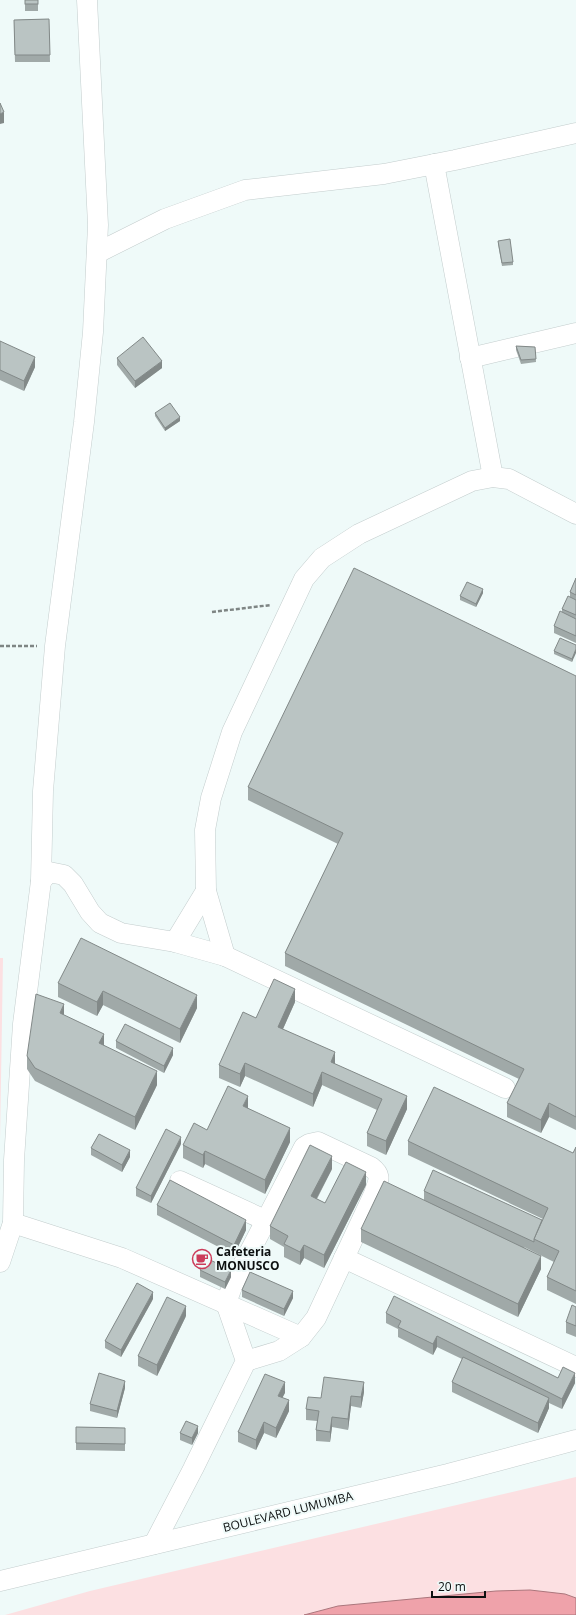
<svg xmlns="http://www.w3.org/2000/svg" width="576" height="1615" font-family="'Open Sans',sans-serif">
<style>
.green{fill:#fce0e2}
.water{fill:#efa2aa;stroke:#ab767c}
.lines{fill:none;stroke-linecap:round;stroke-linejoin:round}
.minor-casing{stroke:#c3cdcd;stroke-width:21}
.path{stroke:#7e8584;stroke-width:2.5;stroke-dasharray:4 2;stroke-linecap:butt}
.minor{stroke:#fff;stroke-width:20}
.wall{fill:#a0a9a8}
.shaded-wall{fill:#828988}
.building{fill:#bac4c3;stroke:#828988}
.labels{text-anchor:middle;stroke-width:4;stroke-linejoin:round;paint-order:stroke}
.poi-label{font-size:12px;font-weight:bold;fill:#0d1010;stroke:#effaf9;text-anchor:start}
.street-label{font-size:12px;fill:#0d1010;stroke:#effaf9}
</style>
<rect width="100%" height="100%" fill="#effaf9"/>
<g class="green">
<polygon points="0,958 3,958 0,1140"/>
<polygon points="576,1477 576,1598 565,1594 415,1599 338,1606 304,1615 5,1615 90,1591"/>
</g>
<polygon class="water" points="530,1590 565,1594 576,1598 576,1615 304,1615 338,1606 496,1591"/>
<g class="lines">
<g class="minor-casing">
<g id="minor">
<polyline points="434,164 493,477"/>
<polyline points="97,253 165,219 245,190 384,174 455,160 576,133"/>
<polyline points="470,358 576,333"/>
<polyline points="41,881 49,872 64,875 73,884 90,912 100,923 121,933 175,942 225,956 505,1088"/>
<polyline points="175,942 206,891"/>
<polyline points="225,956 206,891 205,830 211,798 232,732 304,579 322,558 359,534 472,481 493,477 509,479 576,514"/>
<polyline points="180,1181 265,1220"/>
<polyline points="13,1223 122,1258 301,1337"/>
<polyline points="344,1258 576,1367"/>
<polyline points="0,1262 13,1223 14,1160 23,1024 41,881 43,791 55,646 84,422 93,332 98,225 87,0"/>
<path d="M 154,1544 L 193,1469 L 246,1361 L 226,1303 L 233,1284 L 304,1147 L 309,1144 L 318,1142 L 371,1167 C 383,1176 378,1181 374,1194 L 316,1318 L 301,1337 L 279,1351 L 246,1361"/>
<polyline points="0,1581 448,1474 576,1440"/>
</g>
</g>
<g class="path">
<polyline points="212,612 271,605"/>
<polyline points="0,646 37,646"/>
</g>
<use href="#minor" class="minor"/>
</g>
<g class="wall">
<rect x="25" y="0" width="13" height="11"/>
<polygon points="49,19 50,62 15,62 14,20"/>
<polygon points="498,241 513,262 513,265 502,266 498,244"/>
<polygon points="0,341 35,367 24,391 0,380"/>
<polygon points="516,346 535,347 536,362 521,364 516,350"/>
<polygon points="117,358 162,368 135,388 117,365"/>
<polygon points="155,413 180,421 165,431 155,416"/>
<polygon points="576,578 576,643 554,633 554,626 562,612 562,609 570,597 570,592"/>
<polygon points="483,593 476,607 460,600 460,596"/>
<polygon points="576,645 572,662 554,654 554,651"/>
<polygon points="576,676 576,1130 549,1117 541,1133 507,1117 507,1103 519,1079 285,966 285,953 338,844 248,800 248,787"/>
<polygon points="58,983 197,1008 180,1043 103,1005 97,1016 58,997"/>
<polygon points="295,1002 283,1029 335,1064 407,1109 386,1155 367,1146 367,1133 377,1110 322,1085 313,1107 245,1076 240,1087 219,1078 219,1065 256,1018"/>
<polygon points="64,1015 157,1085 135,1130 35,1081 27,1069 27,1056"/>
<polygon points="116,1041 173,1055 164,1073 116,1048"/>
<polygon points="248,1108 290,1142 265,1194 205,1164 203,1168 183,1158 183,1145 207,1130"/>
<polygon points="408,1141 573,1153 576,1147 576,1304 547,1290 547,1277 554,1262 524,1247 541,1269 518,1317 361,1242 361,1229 424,1200 424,1191 542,1220 543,1219 408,1155"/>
<polygon points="181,1144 151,1203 136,1196 136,1188"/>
<polygon points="91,1148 130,1157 122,1172 91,1155"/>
<polygon points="332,1169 317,1199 325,1203 366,1185 324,1268 304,1258 300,1265 284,1257 284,1247 270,1239 270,1226"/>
<polygon points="157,1205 246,1230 234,1255 157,1215"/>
<polygon points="200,1270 231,1277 225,1289 200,1277"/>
<polygon points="242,1290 293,1298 284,1316 242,1297"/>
<polygon points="153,1299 121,1357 105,1348 105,1341"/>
<polygon points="576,1307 576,1337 566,1333 566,1322"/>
<polygon points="386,1313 558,1378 575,1383 562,1409 549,1403 549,1408 538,1433 452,1392 452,1382 462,1359 437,1347 433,1355 398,1337 398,1329 386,1323"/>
<polygon points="186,1316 157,1376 138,1366 138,1356"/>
<polygon points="125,1388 117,1418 90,1411 90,1404"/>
<polygon points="364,1392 361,1408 351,1406 348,1430 332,1427 330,1442 316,1441 316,1430 317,1421 306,1420 306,1409 321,1398"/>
<polygon points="285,1393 282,1397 289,1411 276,1438 264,1433 256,1450 238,1442 238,1432"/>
<polygon points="76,1427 125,1428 125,1451 76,1450"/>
<polygon points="180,1433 198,1433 192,1445 180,1440"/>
</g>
<g class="shaded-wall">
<polygon points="4,112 4,123 0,124 0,114"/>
<polygon points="35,357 35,367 24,391 24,381"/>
<polygon points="162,361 162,368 135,388 135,381"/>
<polygon points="180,417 180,421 165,431 165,428"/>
<polygon points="483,589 483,593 476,607 476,604"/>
<polygon points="576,649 576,653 572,662 572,659"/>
<polygon points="295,989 295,1002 278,1040 278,1027"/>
<polygon points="103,991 103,1005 97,1016 97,1002"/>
<polygon points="197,995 197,1008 180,1043 180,1029"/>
<polygon points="64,1004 64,1017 60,1013"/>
<polygon points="104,1034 104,1047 99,1043"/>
<polygon points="173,1048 173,1055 164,1073 164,1066"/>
<polygon points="335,1052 335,1065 331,1062"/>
<polygon points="245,1063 245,1076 240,1087 240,1074"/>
<polygon points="157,1071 157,1085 135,1130 135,1117"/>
<polygon points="322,1072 322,1085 313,1107 313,1094"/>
<polygon points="248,1096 248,1109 243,1106"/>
<polygon points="407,1096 407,1109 386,1155 386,1141"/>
<polygon points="549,1103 549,1117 541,1133 541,1120"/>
<polygon points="290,1128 290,1142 265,1194 265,1180"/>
<polygon points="181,1137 181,1144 151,1203 151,1196"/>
<polygon points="130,1150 130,1157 122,1172 122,1165"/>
<polygon points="205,1151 205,1164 203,1168 203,1155"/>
<polygon points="332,1156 332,1169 311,1209 311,1196"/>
<polygon points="366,1172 366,1185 324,1268 324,1255"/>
<polygon points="246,1220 246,1230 234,1255 234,1245"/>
<polygon points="304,1245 304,1258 300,1265 300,1252"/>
<polygon points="541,1256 541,1269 518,1317 518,1304"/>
<polygon points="231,1270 231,1277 225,1289 225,1282"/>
<polygon points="293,1291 293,1298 284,1316 284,1309"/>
<polygon points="153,1292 153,1299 121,1357 121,1350"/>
<polygon points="186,1306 186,1316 157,1376 157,1365"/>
<polygon points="437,1336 437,1347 433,1355 433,1344"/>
<polygon points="575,1373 575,1383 562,1409 562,1399"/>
<polygon points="125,1381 125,1388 117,1418 117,1411"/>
<polygon points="285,1382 285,1393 278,1406 278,1396"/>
<polygon points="364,1382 364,1392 361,1408 361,1397"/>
<polygon points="351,1396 351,1406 348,1430 348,1419"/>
<polygon points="549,1398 549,1408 538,1433 538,1423"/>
<polygon points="289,1400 289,1411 276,1438 276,1428"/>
<polygon points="332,1417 332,1427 330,1442 330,1432"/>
<polygon points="264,1422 264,1433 256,1450 256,1440"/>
<polygon points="198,1426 198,1433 192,1445 192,1438"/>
</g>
<g class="building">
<rect x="25" y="0" width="13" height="4"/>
<polygon points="49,19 50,55 15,55 14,20"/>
<polygon points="0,103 4,112 0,114"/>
<polygon points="510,239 513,262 502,263 498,241"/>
<polygon points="143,337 162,361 135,381 117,358"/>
<polygon points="0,341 35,357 24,381 0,370"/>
<polygon points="516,346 535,347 536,359 521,360"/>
<polygon points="170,403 180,417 165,428 155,413"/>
<polygon points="354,568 576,676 576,1117 549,1103 541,1120 507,1103 524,1069 285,953 343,833 248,787"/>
<polygon points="576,578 576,595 570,592"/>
<polygon points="467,582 483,589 476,604 460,596"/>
<polygon points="568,596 576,600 576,615 562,609"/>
<polygon points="560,611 576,619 576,636 554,626"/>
<polygon points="560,638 576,645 576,649 572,659 554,651"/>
<polygon points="81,938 197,995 180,1029 103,991 97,1002 58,983"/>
<polygon points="274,979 295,989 278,1027 335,1052 331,1062 407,1096 386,1141 367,1133 382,1099 322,1072 313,1094 245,1063 240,1074 219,1065 243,1012 256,1018"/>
<polygon points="36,994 64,1004 60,1013 104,1034 99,1043 157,1071 135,1117 35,1068 27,1056"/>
<polygon points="125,1024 173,1048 164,1066 116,1041"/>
<polygon points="228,1086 248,1096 243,1106 290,1128 265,1180 205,1151 203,1155 183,1145 194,1123 207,1130"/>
<polygon points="434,1087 573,1153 576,1147 576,1291 547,1277 559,1251 534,1239 548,1208 408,1141"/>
<polygon points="166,1129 181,1137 151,1196 136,1188"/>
<polygon points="99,1134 130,1150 122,1165 91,1148"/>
<polygon points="310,1145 332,1156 311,1196 325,1203 346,1162 366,1172 324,1255 304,1245 300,1252 284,1244 288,1236 270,1226"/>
<polygon points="433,1170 542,1220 534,1239 534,1242 424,1191"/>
<polygon points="170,1180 246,1220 234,1245 157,1205"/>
<polygon points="384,1181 541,1256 518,1304 361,1229"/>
<polygon points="206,1258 231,1270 225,1282 200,1270"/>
<polygon points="250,1272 293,1291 284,1309 242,1290"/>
<polygon points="137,1283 153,1292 121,1350 105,1341"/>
<polygon points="394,1296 558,1378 563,1367 575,1373 562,1399 437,1336 433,1344 398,1327 401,1321 386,1313"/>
<polygon points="167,1297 186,1306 157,1365 138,1356"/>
<polygon points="572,1305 576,1307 576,1326 566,1322"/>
<polygon points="463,1357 549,1398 538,1423 452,1382"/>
<polygon points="99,1373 125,1381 117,1411 90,1404"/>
<polygon points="265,1374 285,1382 278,1396 289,1400 276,1428 264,1422 256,1440 238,1432"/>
<polygon points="324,1377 364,1382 361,1397 351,1396 348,1419 332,1417 330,1432 316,1430 319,1411 306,1409 308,1397 321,1398"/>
<polygon points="186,1421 198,1426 192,1438 180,1433"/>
<polygon points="76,1427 125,1428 125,1444 76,1443"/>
</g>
<defs>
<g id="cafe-ring" transform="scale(1)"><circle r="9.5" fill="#effaf9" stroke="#cc3c5a" stroke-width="1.5"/><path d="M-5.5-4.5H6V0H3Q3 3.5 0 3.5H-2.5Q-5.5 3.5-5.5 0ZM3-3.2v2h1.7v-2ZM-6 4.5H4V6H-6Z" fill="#cc3c5a"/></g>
</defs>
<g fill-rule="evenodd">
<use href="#cafe-ring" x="202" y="1259"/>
</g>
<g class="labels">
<g class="poi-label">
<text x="216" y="1256">Cafeteria<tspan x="216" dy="14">MONUSCO</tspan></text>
</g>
<g class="street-label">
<text transform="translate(288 1512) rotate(-14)" y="4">BOULEVARD LUMUMBA</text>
</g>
</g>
<path d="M432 1591v6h53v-6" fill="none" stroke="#0d1010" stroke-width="2"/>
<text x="438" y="1591" font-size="12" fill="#0d1010" stroke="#effaf9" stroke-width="3" paint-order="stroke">20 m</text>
</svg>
